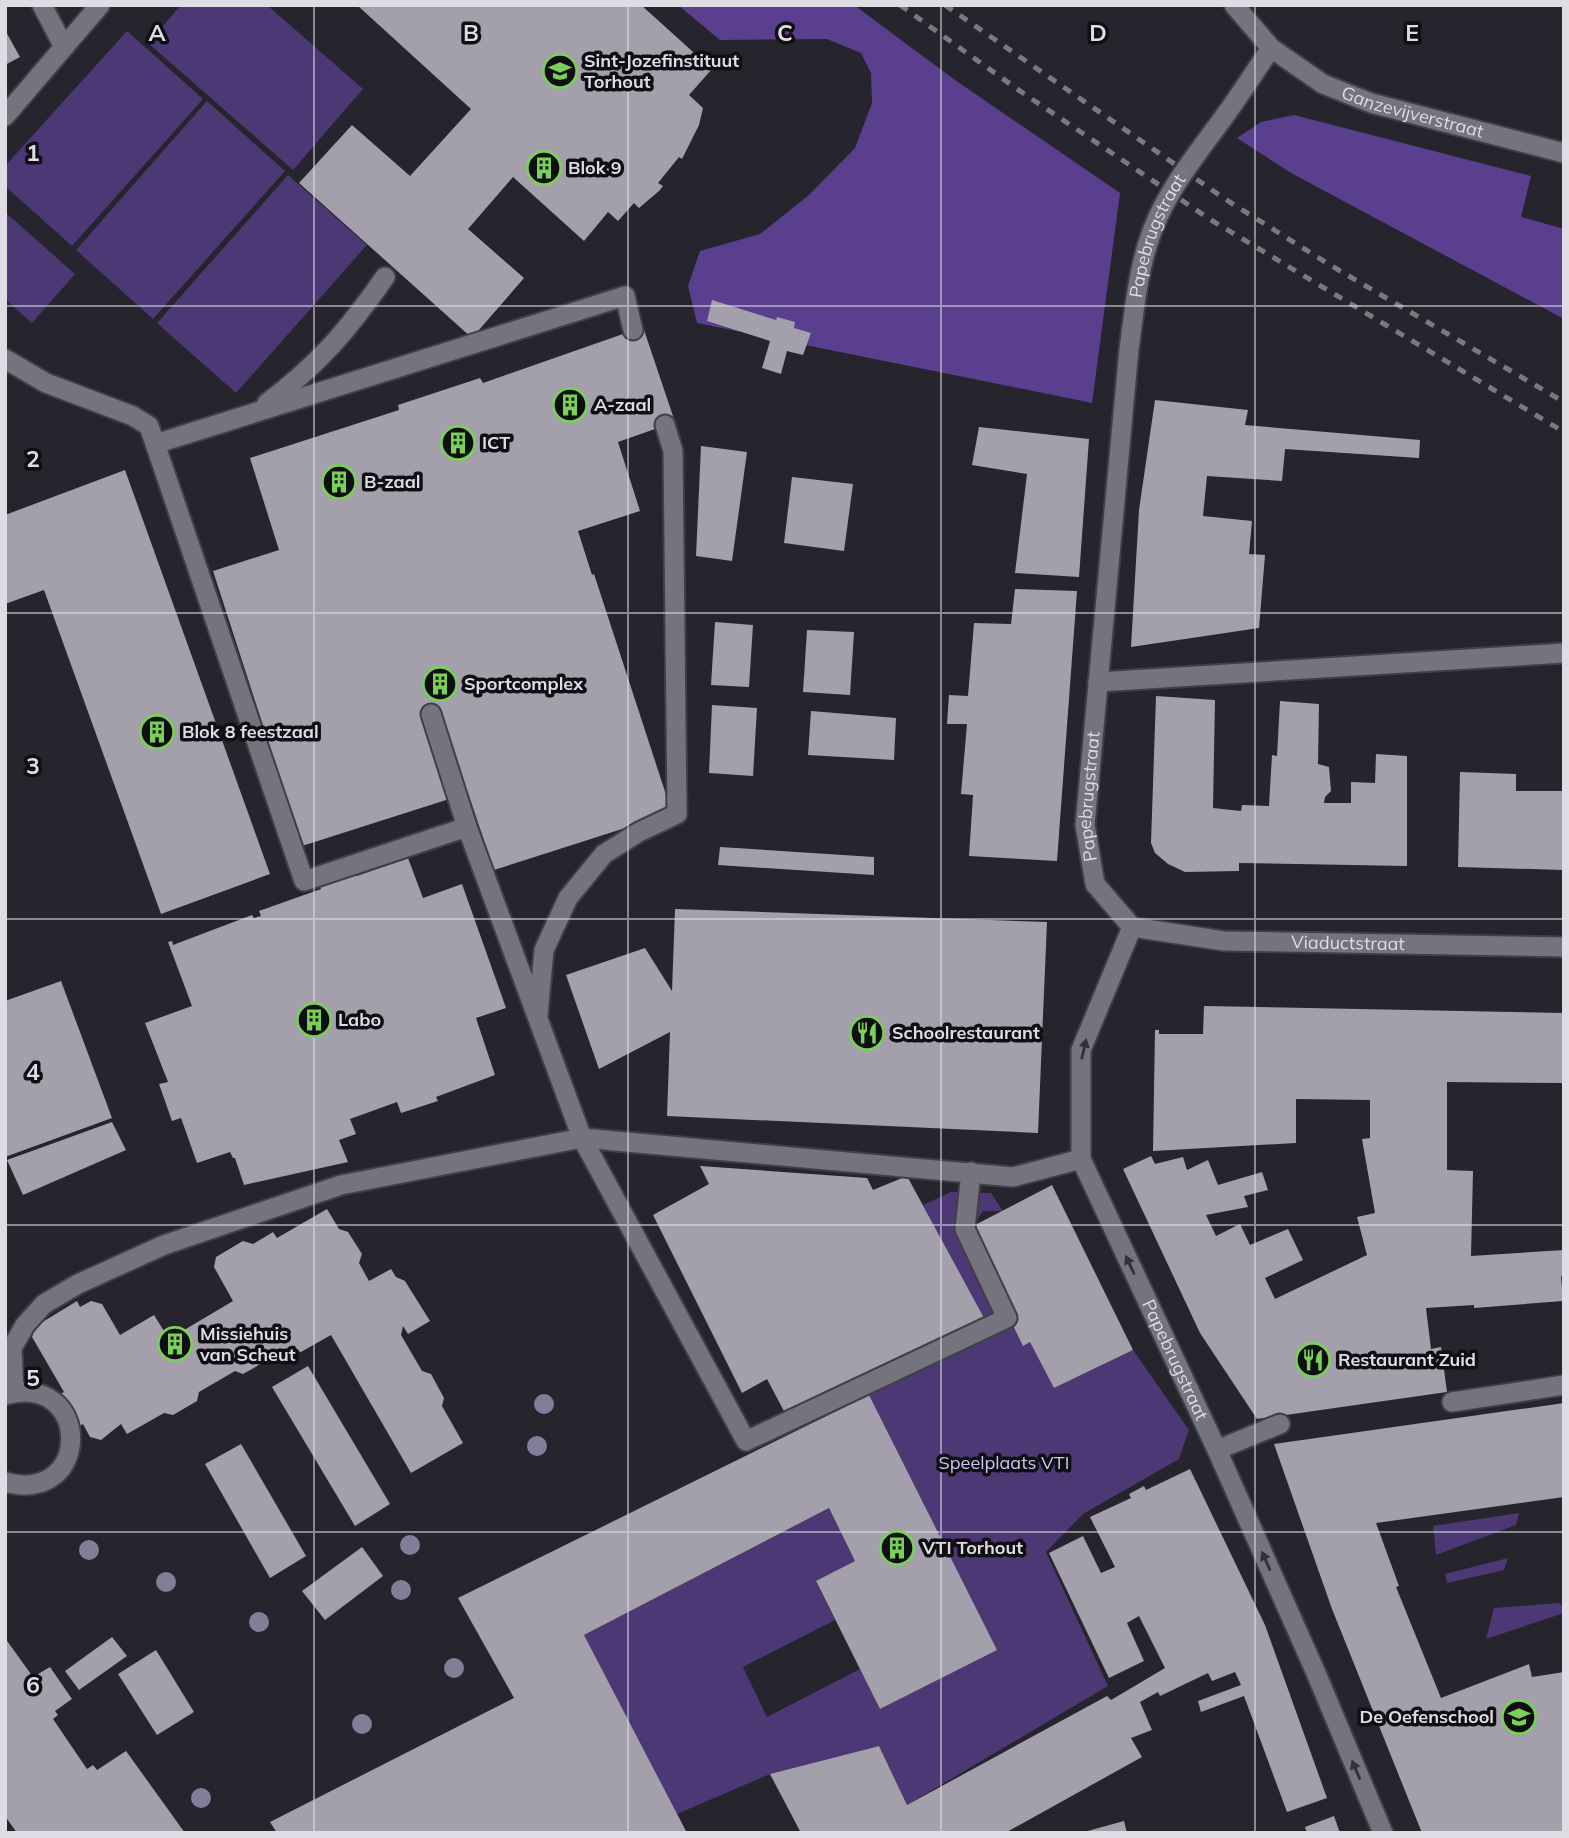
<svg xmlns="http://www.w3.org/2000/svg" width="1569" height="1838" font-family="Mulish,sans-serif">
<style>
.green{fill:#4b3874}
.forest{fill:#593f8e}
.building{fill:#a3a0ab}
.lines{fill:none;stroke-linecap:round;stroke-linejoin:round}
.service-casing{stroke:#413f46;stroke-width:23}
.minor-casing{stroke:#413f46;stroke-width:23}
.tertiary-casing{stroke:#413f46;stroke-width:23}
.service{stroke:#75737d;stroke-width:19}
.minor{stroke:#75737d;stroke-width:19}
.tertiary{stroke:#75737d;stroke-width:19}
.rail{stroke:#7b7980;stroke-width:5;stroke-dasharray:9 9;stroke-linecap:butt}
.tree{fill:#847d99}
.oneway{fill:#333137}
.grid{fill:none;stroke:#dfdde3;stroke-width:2;stroke-opacity:0.55}
.labels{text-anchor:middle;stroke-width:7;stroke-linejoin:round;paint-order:stroke}
.poi-label{font-size:18px;font-weight:bold;fill:#dfdde3;stroke:#0f0e12;text-anchor:start}
.street-label{font-size:18px;fill:#dfdde3;stroke:#0f0e12}
.park-label{font-size:18px;fill:#d1c6f3;stroke:#0f0e12}
.grid-label{font-size:23px;text-anchor:middle;font-weight:bold;fill:#dfdde3;stroke:#0f0e12;stroke-width:7;stroke-linejoin:round;paint-order:stroke}
</style>
<rect width="100%" height="100%" fill="#26242c"/>
<g class="green">
<polygon points="181,5 267,5 363,89 293,170 148,43"/>
<polygon points="127,31 203,99 72,246 5,186 5,166"/>
<polygon points="207,101 285,171 153,319 76,250"/>
<polygon points="288,175 367,245 236,393 157,323"/>
<polygon points="5,212 75,274 32,323 5,299"/>
<polygon points="951,1192 991,1193 1003,1211 983,1211 973,1226 1054,1388 1133,1350 1189,1430 1179,1459 1083,1514 1046,1552 1108,1686 907,1805 879,1746 770,1774 677,1814 584,1635 829,1508 855,1561 816,1582 835,1620 743,1667 767,1717 860,1669 880,1709 996,1650 869,1395 858,1379 983,1318 923,1205"/>
<polygon points="1519,1513 1516,1525 1436,1555 1433,1526"/>
<polygon points="1508,1558 1504,1570 1447,1583 1445,1574"/>
<polygon points="1559,1603 1564,1607 1564,1613 1486,1639 1494,1608"/>
</g>
<g class="forest">
<polygon points="678,5 854,5 955,80 1120,193 1092,403 697,323 688,286 700,251 760,234 809,195 855,148 872,103 871,73 861,53 827,39 720,40"/>
<polygon points="1294,115 1531,176 1521,217 1564,229 1564,319 1291,173 1237,138 1261,122"/>
</g>
<g class="building">
<polygon points="357,5 641,5 712,69 689,95 703,108 699,125 682,159 679,157 658,183 663,186 659,191 639,208 634,203 618,221 608,212 584,241 513,177 468,229 524,278 472,338 299,183 352,125 410,176 471,109"/>
<polygon points="5,30 20,57 5,65"/>
<polygon points="712,300 776,320 777,317 795,322 794,328 811,333 803,355 787,351 781,374 762,368 770,341 707,321"/>
<polygon points="643,327 675,422 618,442 640,511 578,531 592,575 594,574 672,813 494,870 468,793 302,846 213,571 279,550 250,458 399,410 398,405 480,378 483,383"/>
<polygon points="1155,400 1248,410 1245,425 1420,440 1419,458 1285,449 1282,481 1207,476 1203,516 1252,521 1249,554 1265,555 1259,628 1131,647 1139,510"/>
<polygon points="979,427 1089,439 1079,577 1015,573 1027,474 972,465"/>
<polygon points="701,446 747,452 732,561 696,556"/>
<polygon points="125,470 270,874 161,914 44,590 5,604 5,515"/>
<polygon points="792,477 853,484 844,551 784,543"/>
<polygon points="1015,589 1077,591 1057,861 969,856 973,795 961,794 967,724 947,724 949,695 968,696 974,623 1011,624"/>
<polygon points="715,622 753,625 749,687 711,685"/>
<polygon points="807,630 854,632 850,695 803,692"/>
<polygon points="1156,696 1215,700 1213,808 1241,811 1242,805 1269,806 1272,755 1277,756 1280,701 1319,704 1318,764 1329,767 1331,791 1325,797 1324,803 1351,803 1351,782 1375,783 1376,754 1407,756 1407,866 1239,863 1239,871 1185,872 1168,864 1155,853 1151,843"/>
<polygon points="712,705 757,708 753,776 709,773"/>
<polygon points="811,711 896,718 894,760 808,755"/>
<polygon points="1460,772 1516,774 1516,791 1564,791 1564,870 1458,867"/>
<polygon points="720,847 874,857 874,875 718,865"/>
<polygon points="408,858 423,898 462,884 506,1008 476,1018 495,1075 436,1097 438,1101 401,1113 397,1102 350,1119 356,1134 339,1140 348,1162 244,1185 235,1158 233,1158 230,1152 197,1163 181,1118 172,1121 159,1084 168,1082 145,1023 192,1006 168,942 172,941 173,945 252,915 254,918 261,916 259,911 321,889 318,881 354,867 357,876"/>
<polygon points="675,909 1047,922 1038,1133 667,1116 670,1032 599,1069 566,975 645,948 672,991"/>
<polygon points="61,981 112,1118 5,1157 5,1001"/>
<polygon points="1204,1006 1564,1013 1564,1083 1447,1082 1447,1170 1473,1171 1471,1256 1564,1250 1564,1276 1561,1276 1563,1301 1474,1308 1474,1305 1426,1308 1431,1349 1441,1347 1447,1392 1257,1419 1200,1333 1123,1169 1151,1156 1155,1164 1183,1157 1187,1170 1208,1160 1218,1185 1262,1172 1268,1190 1244,1196 1248,1207 1206,1215 1216,1236 1240,1224 1250,1245 1288,1229 1303,1260 1265,1278 1275,1299 1367,1255 1357,1217 1375,1213 1362,1139 1370,1138 1370,1100 1296,1099 1296,1143 1153,1151 1155,1030 1159,1030 1159,1034 1203,1034"/>
<polygon points="112,1122 126,1150 23,1195 7,1160"/>
<polygon points="700,1166 867,1178 873,1190 907,1176 984,1318 786,1415 767,1379 742,1393 653,1215 709,1184"/>
<polygon points="1052,1185 1133,1350 1054,1388 1030,1342 1023,1346 1007,1313 1014,1309 973,1226"/>
<polygon points="327,1209 339,1229 348,1232 362,1254 359,1263 369,1281 391,1269 396,1277 405,1281 430,1321 408,1334 403,1326 401,1335 422,1371 431,1374 444,1398 442,1406 463,1443 411,1473 331,1335 301,1352 294,1350 274,1362 266,1361 243,1374 235,1371 199,1392 197,1401 173,1415 164,1413 127,1434 121,1424 101,1440 90,1437 83,1424 78,1427 58,1395 64,1392 32,1337 36,1326 77,1301 80,1307 91,1301 102,1304 120,1335 154,1315 169,1339 233,1301 214,1267 216,1257 243,1241 253,1244 273,1232 277,1238"/>
<polygon points="308,1366 390,1504 355,1526 272,1387"/>
<polygon points="869,1395 997,1650 880,1709 816,1581 855,1561 829,1508 584,1635 687,1833 277,1833 270,1822 514,1698 458,1598"/>
<polygon points="1564,1403 1564,1497 1376,1523 1399,1586 1396,1587 1441,1698 1529,1664 1532,1677 1564,1672 1564,1833 1422,1833 1332,1609 1274,1444"/>
<polygon points="241,1444 306,1556 270,1578 205,1464"/>
<polygon points="1190,1469 1265,1625 1327,1798 1287,1812 1244,1696 1201,1712 1198,1701 1241,1685 1235,1672 1212,1681 1208,1673 1160,1696 1158,1692 1140,1702 1152,1730 1131,1738 1142,1757 1005,1833 801,1833 770,1774 879,1746 907,1805 1107,1696 1111,1700 1165,1668 1139,1616 1127,1623 1144,1661 1109,1678 1049,1553 1083,1536 1101,1573 1115,1567 1090,1517 1131,1498 1129,1494 1144,1486 1146,1490"/>
<polygon points="362,1547 383,1576 325,1620 302,1591"/>
<polygon points="112,1637 127,1656 79,1690 65,1671"/>
<polygon points="5,1638 33,1677 50,1667 72,1699 55,1711 58,1715 53,1719 87,1769 93,1765 97,1770 126,1751 185,1833 17,1833 5,1816"/>
<polygon points="156,1650 194,1712 157,1735 118,1674"/>
<polygon points="1334,1816 1340,1833 1307,1833 1305,1827"/>
<polygon points="1124,1821 1127,1833 1084,1833 1084,1832"/>
</g>
<g class="lines">
<g class="service-casing">
<g id="service">
<polyline points="64,47 100,5"/>
<polyline points="5,116 64,47 42,5"/>
<polyline points="5,359 46,383 133,416 149,426 304,881 467,827 582,1138 1013,1177 1081,1159"/>
<path d="M 267,403 C 319,364 348,330 385,277"/>
<polyline points="155,444 625,296 633,330"/>
<polyline points="1098,682 1564,653"/>
<polyline points="431,714 467,827"/>
<polyline points="538,1015 544,950 568,898 604,854 639,832 677,814 673,451 665,425"/>
<polyline points="14,1393 12,1348 25,1325 44,1304 78,1284 164,1245 341,1185 582,1138 746,1441 1007,1318 965,1229 971,1172"/>
<path d="M 5,1395 C 92,1371 93,1506 5,1482"/>
<polyline points="1452,1402 1564,1385"/>
<polyline points="1217,1450 1280,1424"/>
</g>
</g>
<g class="minor-casing">
<g id="minor">
<path id="s1" d="M 1132,927 L 1081,1050 L 1081,1159 L 1217,1450 L 1316,1673 L 1383,1833"/>
<path id="s2" d="M 1132,927 L 1095,884 L 1085,825 L 1129,349 C 1134,314 1137,277 1148,243 C 1163,193 1199,152 1229,110 C 1243,90 1257,69 1271,48"/>
<path id="s3" d="M 1132,927 L 1224,941 L 1564,947"/>
</g>
</g>
<g class="tertiary-casing">
<g id="tertiary">
<path id="s4" d="M 1234,5 L 1271,48 L 1323,84 L 1371,103 L 1564,153"/>
</g>
</g>
<use href="#service" class="service"/>
<use href="#minor" class="minor"/>
<use href="#tertiary" class="tertiary"/>
<g class="rail">
<polyline points="900,5 1020,91 1211,220 1564,432"/>
<polyline points="945,5 1225,199 1330,265 1564,402"/>
</g>
</g>
<g class="tree">
<circle cx="544" cy="1404" r="10"/>
<circle cx="537" cy="1446" r="10"/>
<circle cx="410" cy="1545" r="10"/>
<circle cx="89" cy="1550" r="10"/>
<circle cx="166" cy="1582" r="10"/>
<circle cx="401" cy="1590" r="10"/>
<circle cx="259" cy="1622" r="10"/>
<circle cx="454" cy="1668" r="10"/>
<circle cx="362" cy="1724" r="10"/>
<circle cx="201" cy="1798" r="10"/>
</g>
<defs><path id="oneway-solid" d="M-6-.8H1V-3.2L6.5 0L1 3.2V.8H-6Z" transform="scale(1.75)"/></defs>
<g class="oneway">
<use href="#oneway-solid" transform="translate(1084 1049) rotate(-77)"/>
<use href="#oneway-solid" transform="translate(1130 1265) rotate(-115)"/>
<use href="#oneway-solid" transform="translate(1266 1561) rotate(-114)"/>
<use href="#oneway-solid" transform="translate(1356 1770) rotate(-113)"/>
</g>
<path class="grid" d="M 314,5 L 314,1833M 628,5 L 628,1833M 941,5 L 941,1833M 1255,5 L 1255,1833M 5,306 L 1564,306M 5,613 L 1564,613M 5,919 L 1564,919M 5,1225 L 1564,1225M 5,1532 L 1564,1532"/>
<defs>
<g id="school-ring" transform="scale(1.75)"><circle r="9.5" fill="#0f0e12" stroke="#79d157" stroke-width="1.5"/><path d="M0-5L7-2L0 1L-7-2ZM-4 1L0 2.5L4 1V4Q0 6-4 4Z" fill="#79d157"/></g>
<g id="building-ring" transform="scale(1.75)"><circle r="9.5" fill="#0f0e12" stroke="#79d157" stroke-width="1.5"/><path d="M-4-6H4V6H1V3H-1V6H-4ZM-2.5-4.3h1.7v1.8h-1.7ZM.8-4.3h1.7v1.8H.8ZM-2.5-1h1.7V.8h-1.7ZM.8-1h1.7V.8H.8Z" fill="#79d157"/></g>
<g id="restaurant-ring" transform="scale(1.75)"><circle r="9.5" fill="#0f0e12" stroke="#79d157" stroke-width="1.5"/><path d="M-5-6h1v4h1v-4h1v4h1v-4h1v5L-1.5 .5V6h-2V.5L-5-1ZM5-6V6H3V1.5H1.5Q1.5-4 5-6Z" fill="#79d157"/></g>
</defs>
<g fill-rule="evenodd">
<use href="#school-ring" x="560" y="71"/>
<use href="#building-ring" x="544" y="168"/>
<use href="#building-ring" x="570" y="405"/>
<use href="#building-ring" x="458" y="443"/>
<use href="#building-ring" x="339" y="482"/>
<use href="#building-ring" x="440" y="684"/>
<use href="#building-ring" x="157" y="732"/>
<use href="#building-ring" x="314" y="1020"/>
<use href="#restaurant-ring" x="867" y="1033"/>
<use href="#building-ring" x="175" y="1344"/>
<use href="#restaurant-ring" x="1313" y="1360"/>
<use href="#building-ring" x="897" y="1548"/>
<use href="#school-ring" x="1519" y="1717"/>
</g>
<g class="labels">
<g class="poi-label">
<text x="584" y="67">Sint-Jozefinstituut<tspan x="584" dy="21">Torhout</tspan></text>
<text x="568" y="174">Blok 9</text>
<text x="594" y="411">A-zaal</text>
<text x="482" y="449">ICT</text>
<text x="364" y="488">B-zaal</text>
<text x="464" y="690">Sportcomplex</text>
<text x="182" y="738">Blok 8 feestzaal</text>
<text x="338" y="1026">Labo</text>
<text x="892" y="1039">Schoolrestaurant</text>
<text x="200" y="1340">Missiehuis<tspan x="200" dy="21">van Scheut</tspan></text>
<text x="1338" y="1366">Restaurant Zuid</text>
<text x="922" y="1554">VTI Torhout</text>
<text x="1494" y="1723" text-anchor="end">De Oefenschool</text>
</g>
<g class="street-label">
<text dy="6" stroke="none"><textPath href="#s4" startOffset="214">Ganzevijverstraat</textPath></text>
<text dy="6" stroke="none"><textPath href="#s2" startOffset="712">Papebrugstraat</textPath></text>
<text dy="6" stroke="none"><textPath href="#s2" startOffset="145">Papebrugstraat</textPath></text>
<text dy="6" stroke="none"><textPath href="#s3" startOffset="217">Viaductstraat</textPath></text>
<text dy="6" stroke="none"><textPath href="#s1" startOffset="464">Papebrugstraat</textPath></text>
</g>
<g class="park-label">
<text x="1004" y="1469">Speelplaats VTI</text>
</g>
</g>
<g class="grid-label">
<text x="157" y="41">A</text>
<text x="471" y="41">B</text>
<text x="785" y="41">C</text>
<text x="1098" y="41">D</text>
<text x="1412" y="41">E</text>
<text x="33" y="161">1</text>
<text x="33" y="467">2</text>
<text x="33" y="774">3</text>
<text x="33" y="1080">4</text>
<text x="33" y="1386">5</text>
<text x="33" y="1693">6</text>
</g>
<rect width="1569" height="1838" fill="none" stroke="#dfdde3" stroke-width="14"/>
</svg>
